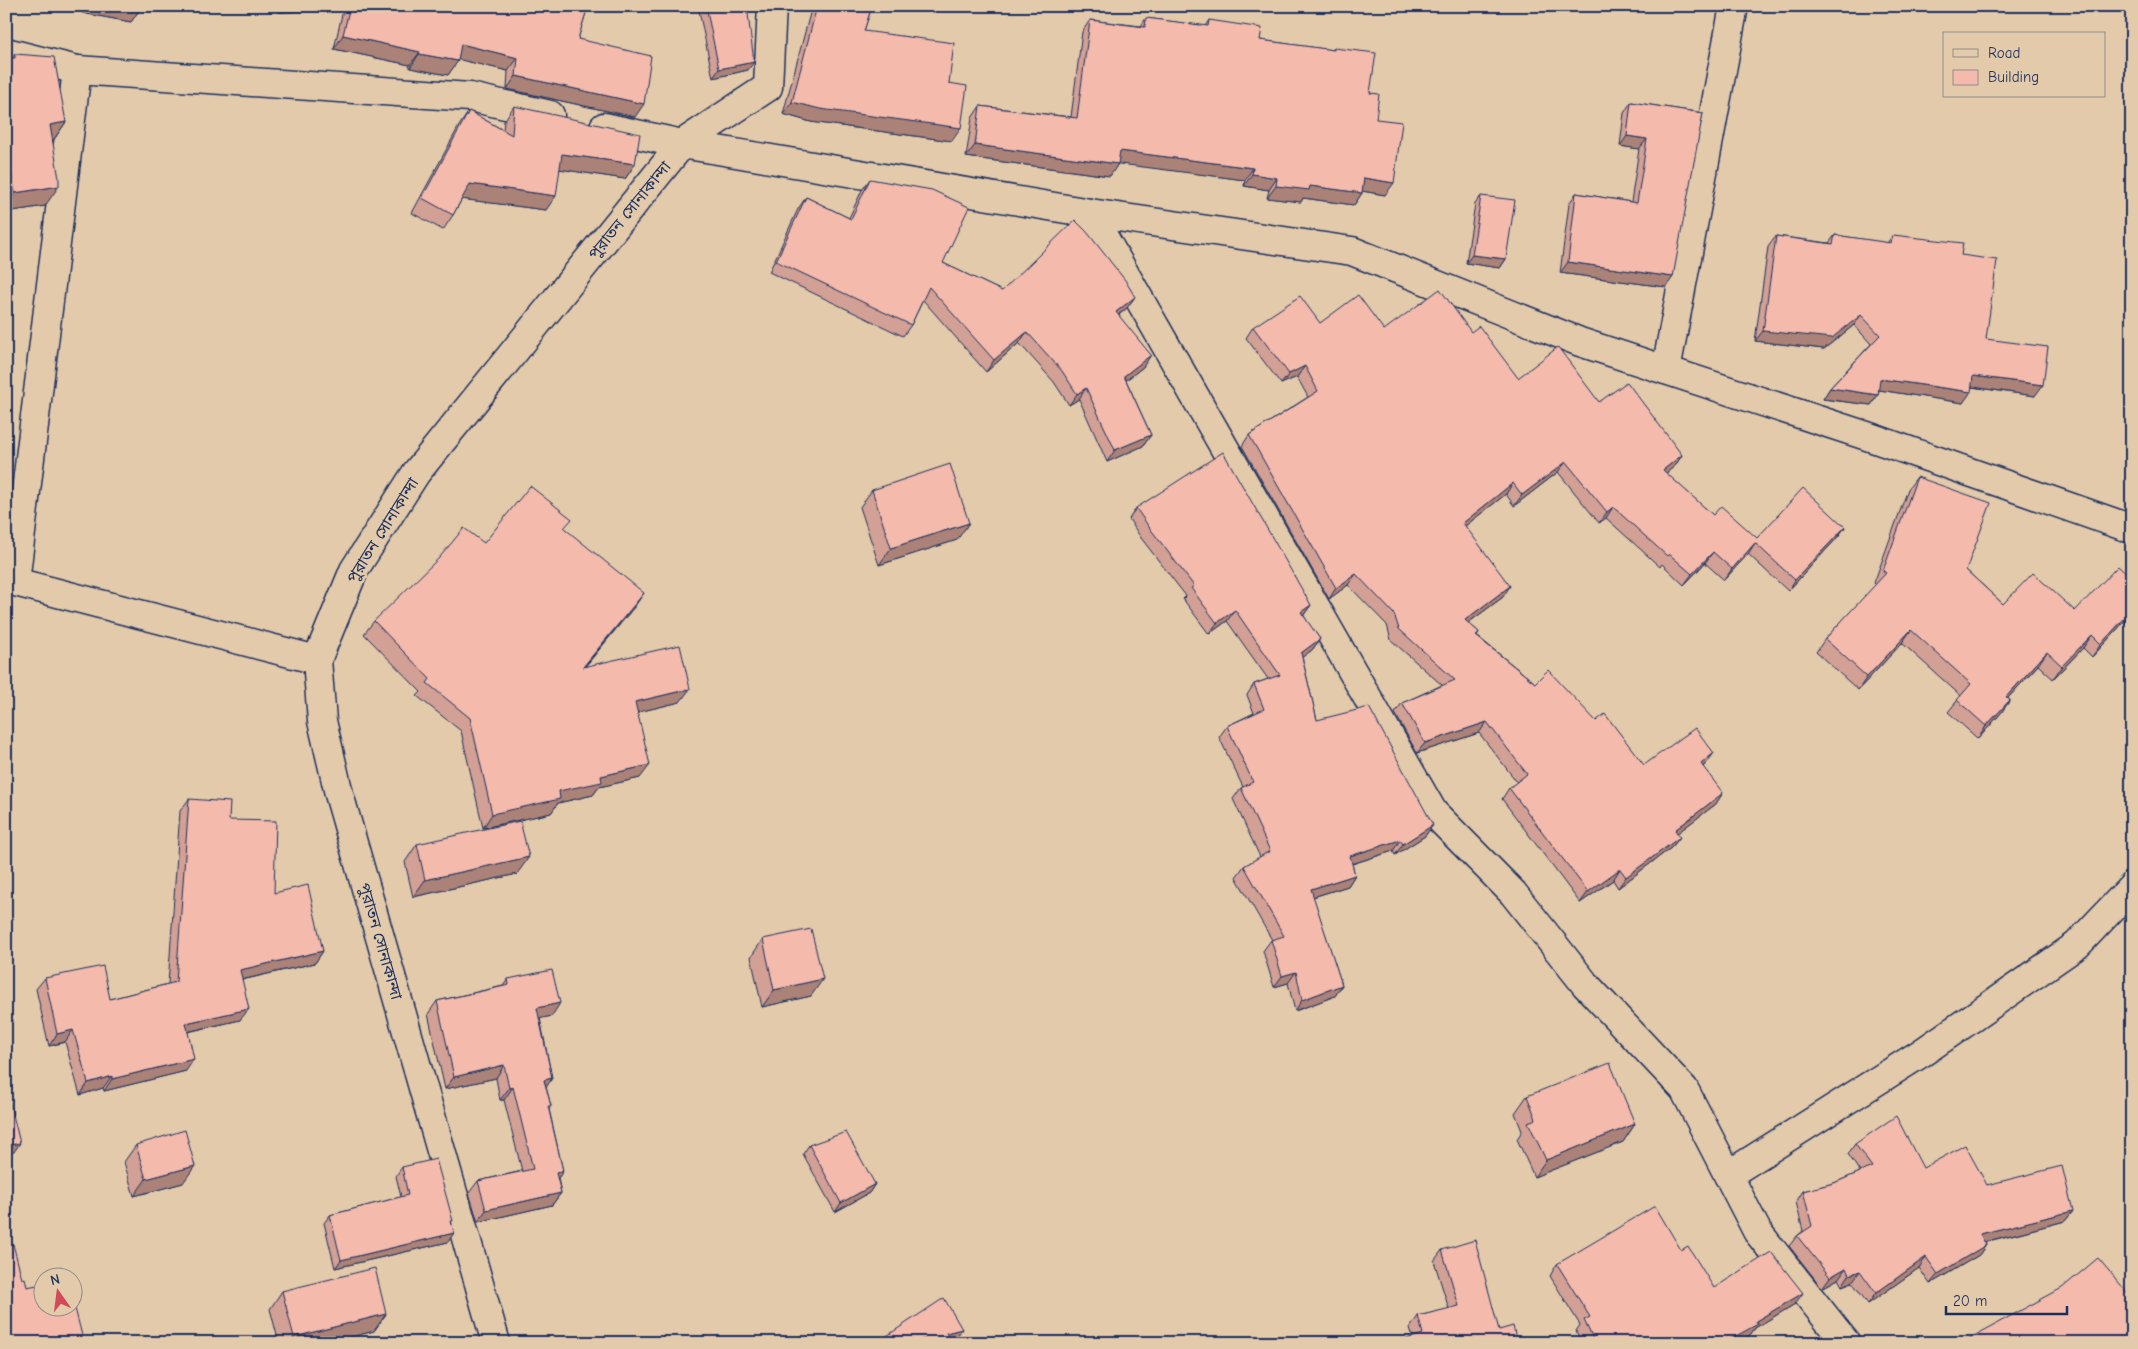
<svg xmlns="http://www.w3.org/2000/svg" width="2138" height="1349" font-family="'Comic Neue','Noto Sans Bengali',sans-serif">
<style>
.lines{fill:none;stroke-linecap:round;stroke-linejoin:round}
.minor-casing{stroke:#1b2f5e;stroke-width:31}
.minor{stroke:#e3caab;stroke-width:28}
.wall{fill:#d2a094;stroke:#1b2f5e}
.shaded-wall{fill:#ab8278;stroke:#1b2f5e}
.building{fill:#f4baac;stroke:#1b2f5e}
.labels{text-anchor:middle;stroke-width:5;stroke-linejoin:round;paint-order:stroke}
.street-label{font-size:16px;fill:#1b2f5e;stroke:#e3caab}
</style>
<rect width="100%" height="100%" fill="#e3caab"/>
<filter id="ink" filterUnits="userSpaceOnUse"><feTurbulence type="fractalNoise" baseFrequency=".02" numOctaves="2"/><feDisplacementMap in="SourceGraphic" scale="10" xChannelSelector="R" yChannelSelector="G"/><feConvolveMatrix kernelMatrix="1 2 1 2 8 2 1 2 1" color-interpolation-filters="sRGB"/></filter>
<g filter="url(#ink)">
<g class="lines">
<g class="minor-casing">
<g id="minor">
<polyline points="6,52 77,70 470,97 550,115"/>
<polyline points="77,70 15,582 317,660"/>
<polyline points="604,127 682,144 1090,213 1352,251 1580,342 1867,436 2132,529"/>
<polyline points="1090,213 1433,812 1513,893 1585,984 1684,1089 1757,1231 1846,1343"/>
<polyline points="1666,370 1734,6"/>
<polyline points="1728,1175 1923,1052 2077,945 2132,887"/>
<polyline points="496,1343 339,794 322,721 317,660 354,570 416,473 682,144 768,87 772,6"/>
</g>
</g>
<use href="#minor" class="minor"/>
</g>
<g class="wall">
<polygon points="83,6 140,6 140,9 131,22 82,13"/>
<polygon points="279,6 588,6 578,39 635,117 507,89 508,71 458,59 448,75 410,68 410,65 334,49 343,10 279,12"/>
<polygon points="698,6 747,6 748,70 713,78"/>
<polygon points="812,6 872,6 864,31 949,83 952,141 811,122 783,114"/>
<polygon points="1146,18 1205,26 1209,20 1260,40 1332,50 1334,48 1370,93 1376,119 1385,195 1362,191 1362,193 1354,205 1303,198 1301,202 1267,198 1269,190 1244,186 1245,180 1118,163 1110,176 966,157 972,118 980,106 1071,117 1082,32 1090,20 1141,26"/>
<polygon points="15,54 66,122 53,141 45,206 6,212 6,58 12,58"/>
<polygon points="1631,102 1703,113 1666,287 1560,273 1569,204 1576,193 1631,202 1639,149 1620,146 1624,113"/>
<polygon points="514,106 635,164 625,179 560,169 546,210 462,199 453,215 443,230 412,213 459,126 469,111 503,130 504,121"/>
<polygon points="870,179 943,263 1002,291 1127,308 1119,315 1143,367 1126,380 1151,435 1143,446 1107,462 1079,399 1069,405 1054,382 1019,343 986,372 923,300 911,325 903,336 769,272 798,209 806,197 849,218 862,190"/>
<polygon points="1481,196 1506,259 1500,268 1466,263 1475,204"/>
<polygon points="1835,235 1887,243 1893,235 1961,255 1986,339 2035,396 1971,387 1963,403 1879,390 1878,395 1871,405 1823,399 1830,388 1871,344 1854,325 1824,349 1755,341 1768,247 1776,236 1829,243"/>
<polygon points="1320,323 1384,330 1471,332 1518,378 1599,402 1682,455 1675,466 1666,473 1713,515 1757,538 1845,527 1837,538 1788,591 1748,554 1724,580 1705,563 1684,585 1662,564 1660,567 1606,518 1599,523 1558,472 1514,506 1506,494 1465,526 1503,597 1468,623 1479,632 1477,636 1535,683 1596,721 1644,765 1706,764 1703,767 1716,804 1677,833 1680,837 1672,847 1618,888 1613,880 1580,903 1502,799 1509,788 1517,782 1479,733 1417,753 1395,713 1402,703 1442,685 1391,640 1387,625 1348,585 1329,599 1242,446 1249,435 1308,397 1297,377 1281,384 1246,338 1253,327"/>
<polygon points="1917,477 1966,570 2003,604 2075,611 2132,579 2132,613 2092,657 2083,648 2053,679 2038,665 2008,698 2010,700 2001,713 1978,739 1948,712 1961,696 1902,643 1858,690 1816,652 1825,639 1876,585 1874,583 1908,489"/>
<polygon points="872,490 957,540 879,565 860,507"/>
<polygon points="1136,508 1311,605 1303,616 1320,639 1312,650 1302,657 1317,720 1433,825 1425,836 1395,855 1393,851 1352,864 1355,875 1348,886 1313,897 1342,985 1335,996 1295,1011 1288,983 1274,987 1263,951 1271,940 1272,940 1236,877 1244,866 1260,857 1233,799 1241,788 1243,787 1219,737 1227,726 1254,713 1247,695 1254,684 1268,679 1227,621 1209,634 1183,599 1186,596 1141,538 1129,519"/>
<polygon points="565,529 635,606 585,667 680,702 638,712 640,778 599,787 593,795 558,803 551,813 483,828 461,731 417,696 421,692 364,634 374,621 484,543"/>
<polygon points="189,799 229,820 274,893 323,951 315,963 242,980 240,1020 188,1032 186,1071 104,1091 103,1088 80,1095 65,1042 49,1046 36,989 45,978 110,999 168,984 180,811"/>
<polygon points="417,844 517,874 413,897 405,862"/>
<polygon points="763,939 811,996 762,1007 751,957"/>
<polygon points="508,979 552,1016 540,1018 552,1078 546,1087 551,1106 549,1109 563,1171 558,1178 561,1193 552,1205 478,1222 469,1193 478,1181 522,1171 504,1100 500,1100 496,1078 445,1089 428,1014 437,1001 503,986"/>
<polygon points="1527,1096 1635,1124 1623,1142 1534,1177 1517,1139 1522,1131 1515,1113"/>
<polygon points="1855,1144 1923,1168 1987,1185 2073,1211 2065,1221 1985,1242 1986,1245 1979,1255 1930,1284 1919,1268 1868,1304 1852,1282 1842,1286 1838,1279 1822,1288 1789,1246 1797,1236 1803,1231 1796,1202 1803,1191 1834,1183 1860,1172 1848,1154"/>
<polygon points="136,1145 183,1183 134,1196 124,1162"/>
<polygon points="809,1145 875,1184 869,1193 835,1212 803,1154"/>
<polygon points="402,1167 452,1223 448,1242 335,1268 324,1223 330,1215 401,1197 396,1176"/>
<polygon points="1442,1250 1499,1330 1517,1343 1400,1343 1401,1341 1413,1337 1410,1328 1418,1316 1449,1309 1434,1261"/>
<polygon points="1681,1250 1714,1288 1795,1304 1755,1328 1750,1335 1736,1343 1582,1343 1576,1331 1580,1325 1550,1276 1557,1264"/>
<polygon points="282,1291 386,1314 374,1331 328,1343 279,1343 270,1309"/>
</g>
<g class="shaded-wall">
<polygon points="87,6 126,6 140,9 131,22 82,13"/>
<polygon points="283,6 345,6 343,10 279,12"/>
<polygon points="343,35 420,52 410,65 334,49"/>
<polygon points="461,44 518,58 508,71 452,58"/>
<polygon points="419,54 458,61 448,75 410,68"/>
<polygon points="754,62 748,70 713,78 719,69"/>
<polygon points="516,76 644,104 635,117 507,89"/>
<polygon points="792,102 961,128 952,141 811,122 783,114"/>
<polygon points="66,122 52,142 50,125"/>
<polygon points="1627,136 1647,139 1639,149 1620,146"/>
<polygon points="975,145 1118,164 1110,176 966,157"/>
<polygon points="1120,151 1253,168 1245,180 1112,163"/>
<polygon points="562,154 635,164 625,179 552,168"/>
<polygon points="6,165 10,165 6,171"/>
<polygon points="1252,174 1277,178 1269,190 1244,186"/>
<polygon points="1364,178 1394,183 1385,195 1356,190"/>
<polygon points="470,184 556,196 546,210 460,199"/>
<polygon points="59,186 45,206 6,212 6,206 15,193"/>
<polygon points="1276,186 1310,186 1362,193 1354,205 1303,198 1301,202 1267,198"/>
<polygon points="1472,255 1506,259 1500,268 1466,263"/>
<polygon points="1568,262 1673,277 1666,287 1560,273"/>
<polygon points="1135,297 1127,308 1108,323 1116,312"/>
<polygon points="1861,315 1854,325 1824,349 1755,341 1763,331"/>
<polygon points="1027,332 1019,343 986,372 994,360"/>
<polygon points="1151,355 1143,367 1116,388 1124,376"/>
<polygon points="1305,366 1297,377 1281,384 1289,374"/>
<polygon points="1973,376 2043,385 2035,396 1966,386"/>
<polygon points="1880,379 1971,392 1963,403 1873,389"/>
<polygon points="1086,388 1079,399 1069,405 1077,394"/>
<polygon points="1830,388 1878,395 1871,405 1823,399"/>
<polygon points="1151,435 1143,446 1107,462 1115,450"/>
<polygon points="1682,455 1675,466 1656,481 1663,470"/>
<polygon points="1566,462 1558,472 1514,506 1522,495"/>
<polygon points="1513,483 1506,494 1455,534 1463,523"/>
<polygon points="1613,507 1606,518 1599,523 1607,512"/>
<polygon points="969,523 957,540 879,565 891,548"/>
<polygon points="1845,527 1837,538 1788,591 1795,580"/>
<polygon points="1755,543 1748,554 1724,580 1732,569"/>
<polygon points="1713,552 1705,563 1684,585 1692,574"/>
<polygon points="1356,574 1348,585 1329,599 1336,588"/>
<polygon points="1510,586 1503,597 1457,631 1465,620"/>
<polygon points="644,593 635,606 573,680 583,667"/>
<polygon points="1311,605 1303,616 1301,612"/>
<polygon points="1235,610 1227,621 1209,634 1217,623"/>
<polygon points="2132,610 2132,613 2092,657 2101,644"/>
<polygon points="1911,630 1902,643 1858,690 1867,677"/>
<polygon points="2092,635 2083,648 2053,679 2062,666"/>
<polygon points="1320,639 1312,650 1293,664 1301,653"/>
<polygon points="2047,652 2038,665 1997,710 2006,697"/>
<polygon points="690,689 680,702 626,715 635,702"/>
<polygon points="2010,700 2001,713 1978,739 1986,726"/>
<polygon points="1487,722 1479,733 1417,753 1425,743"/>
<polygon points="1714,753 1706,764 1693,774 1701,764"/>
<polygon points="650,765 640,778 599,787 593,795 558,803 551,813 483,828 492,814 601,776"/>
<polygon points="1723,793 1716,804 1667,841 1675,830"/>
<polygon points="1433,825 1425,836 1395,855 1403,844"/>
<polygon points="1680,837 1672,847 1618,888 1626,877"/>
<polygon points="1400,840 1393,851 1342,867 1350,856"/>
<polygon points="529,857 517,874 413,897 425,880"/>
<polygon points="1620,869 1613,880 1580,903 1588,892"/>
<polygon points="1355,875 1348,886 1303,900 1311,889"/>
<polygon points="323,951 315,963 232,982 240,970"/>
<polygon points="1296,972 1288,983 1274,987 1282,976"/>
<polygon points="823,979 811,996 762,1007 774,990"/>
<polygon points="1342,985 1335,996 1295,1011 1302,1000"/>
<polygon points="560,1003 552,1016 529,1021 537,1008"/>
<polygon points="249,1009 240,1020 177,1034 186,1023"/>
<polygon points="73,1030 65,1042 49,1046 57,1034"/>
<polygon points="194,1059 186,1071 104,1091 112,1079"/>
<polygon points="504,1065 496,1078 445,1089 454,1077"/>
<polygon points="112,1076 103,1088 80,1095 88,1083"/>
<polygon points="552,1078 544,1091 544,1080"/>
<polygon points="513,1087 504,1100 500,1100 509,1088"/>
<polygon points="1635,1124 1623,1142 1534,1177 1546,1160"/>
<polygon points="20,1143 14,1152 6,1154 6,1146"/>
<polygon points="195,1166 183,1183 134,1196 146,1179"/>
<polygon points="563,1171 554,1184 556,1173"/>
<polygon points="875,1184 869,1193 835,1212 841,1203"/>
<polygon points="561,1193 552,1205 478,1222 486,1210"/>
<polygon points="2073,1211 2065,1221 1972,1245 1980,1234"/>
<polygon points="454,1233 448,1242 335,1268 341,1260"/>
<polygon points="1986,1245 1979,1255 1930,1284 1938,1274"/>
<polygon points="1926,1257 1919,1268 1868,1304 1876,1293"/>
<polygon points="1846,1268 1838,1279 1822,1288 1830,1277"/>
<polygon points="1860,1271 1852,1282 1842,1286 1849,1275"/>
<polygon points="1803,1293 1795,1304 1755,1328 1750,1335 1736,1343 1723,1343 1756,1321"/>
<polygon points="386,1314 374,1331 328,1343 291,1343 294,1337"/>
<polygon points="962,1329 956,1338 940,1342 946,1333"/>
<polygon points="925,1339 922,1343 909,1343"/>
</g>
<g class="building">
<polygon points="126,6 140,6 140,9"/>
<polygon points="350,6 588,6 578,39 651,56 644,104 516,76 518,58 461,44 458,61 419,54 420,52 343,35"/>
<polygon points="706,6 747,6 754,62 719,69"/>
<polygon points="817,6 872,6 864,31 954,43 949,83 967,86 961,128 820,109 792,102"/>
<polygon points="1146,18 1208,26 1209,20 1262,28 1260,40 1334,50 1334,48 1376,53 1370,93 1379,94 1376,119 1402,122 1394,183 1364,178 1362,193 1310,186 1309,190 1276,186 1277,178 1252,174 1253,168 1120,151 1118,164 975,145 980,106 1077,118 1090,20 1145,27"/>
<polygon points="15,54 54,57 66,122 50,125 59,179 59,186 15,193 10,165 6,165 6,58 15,58"/>
<polygon points="1631,102 1703,113 1673,277 1568,262 1576,193 1637,203 1647,139 1627,136"/>
<polygon points="514,106 640,134 635,164 562,154 556,196 470,184 453,215 422,198 469,111 512,135"/>
<polygon points="870,179 932,190 969,207 943,263 1002,291 1075,220 1087,232 1125,280 1135,297 1116,312 1151,355 1124,376 1151,435 1115,450 1086,388 1077,394 1062,371 1027,332 994,360 929,287 911,325 776,261 806,197 851,219"/>
<polygon points="1481,196 1515,200 1506,259 1472,255"/>
<polygon points="1835,235 1891,243 1893,235 1963,243 1961,255 1997,260 1986,339 2048,347 2043,385 1973,376 1971,392 1880,379 1878,395 1830,388 1880,335 1861,315 1832,338 1763,331 1776,236 1833,244"/>
<polygon points="1440,289 1471,332 1479,326 1518,378 1558,347 1599,402 1627,382 1682,455 1663,470 1713,515 1721,506 1757,538 1803,488 1845,527 1795,580 1755,543 1732,569 1713,552 1692,574 1669,554 1667,556 1613,507 1607,512 1566,462 1522,495 1513,483 1463,523 1510,586 1465,620 1479,632 1476,636 1535,683 1548,670 1596,721 1605,714 1644,765 1695,728 1714,753 1701,764 1723,793 1675,830 1680,837 1626,877 1620,869 1588,892 1509,788 1527,774 1487,722 1425,743 1402,703 1455,680 1399,629 1394,614 1356,574 1336,588 1249,435 1318,391 1305,366 1289,374 1253,327 1300,296 1320,323 1358,295 1384,330"/>
<polygon points="1223,452 1311,605 1301,612 1320,639 1301,653 1317,720 1369,707 1433,825 1403,844 1400,840 1350,856 1355,875 1311,889 1342,985 1302,1000 1296,972 1282,976 1271,940 1284,936 1244,866 1270,851 1241,788 1253,782 1227,726 1264,709 1254,684 1280,675 1235,610 1217,623 1191,588 1194,586 1149,527 1136,508"/>
<polygon points="950,464 969,523 891,548 872,490"/>
<polygon points="1917,477 1991,503 1966,570 2003,604 2033,573 2075,611 2118,566 2132,579 2132,610 2101,644 2092,635 2062,666 2047,652 2006,697 2010,700 1986,726 1957,700 1971,684 1911,630 1867,677 1825,639 1886,573 1883,571"/>
<polygon points="530,486 572,519 564,528 644,593 583,667 680,645 690,689 635,702 650,765 601,776 602,782 559,791 560,799 492,814 470,718 427,683 430,679 374,621 439,558 464,528 484,543"/>
<polygon points="189,799 230,802 229,820 276,821 274,893 308,885 323,951 240,970 249,1009 186,1023 194,1059 112,1079 112,1076 88,1083 73,1030 57,1034 45,978 103,966 110,999 176,982"/>
<polygon points="520,821 529,857 425,880 417,844"/>
<polygon points="811,929 823,979 774,990 763,939"/>
<polygon points="552,970 560,1003 537,1008 552,1078 544,1080 551,1106 548,1106 563,1171 556,1173 561,1193 486,1210 478,1181 533,1169 513,1087 509,1088 504,1065 454,1077 437,1001 509,985 508,979"/>
<polygon points="1610,1063 1635,1124 1546,1160 1528,1122 1536,1119 1527,1096"/>
<polygon points="6,1087 20,1143 6,1146"/>
<polygon points="1896,1116 1923,1168 1965,1145 1987,1185 2062,1166 2073,1211 1980,1234 1986,1245 1938,1274 1926,1257 1876,1293 1860,1271 1849,1275 1846,1268 1830,1277 1797,1236 1812,1226 1803,1191 1834,1183 1872,1167 1855,1144"/>
<polygon points="185,1130 195,1166 146,1179 136,1145"/>
<polygon points="846,1132 875,1184 841,1203 809,1145"/>
<polygon points="436,1159 453,1221 451,1221 454,1233 341,1260 330,1215 408,1195 402,1167"/>
<polygon points="1655,1206 1681,1250 1688,1246 1714,1288 1771,1252 1803,1293 1756,1321 1758,1324 1723,1343 1595,1343 1584,1320 1590,1317 1557,1264"/>
<polygon points="1475,1240 1499,1330 1513,1326 1517,1343 1401,1343 1401,1341 1423,1334 1418,1316 1459,1306 1442,1250"/>
<polygon points="13,1244 22,1279 25,1278 27,1287 42,1284 42,1306 72,1306 72,1297 84,1343 6,1343 6,1246"/>
<polygon points="2098,1258 2132,1298 2132,1343 1961,1343 2062,1288"/>
<polygon points="375,1268 386,1314 294,1337 282,1291"/>
<polygon points="944,1298 962,1329 946,1333 953,1343 920,1343 925,1339 909,1343 876,1343"/>
</g>
</g>
<g class="labels">
<g class="street-label">
<text transform="translate(629 210) rotate(-51)" y="6">পুরাতন সোনাকান্দা</text>
<text transform="translate(382 530) rotate(-58)" y="6">পুরাতন সোনাকান্দা</text>
<text transform="translate(381 941) rotate(74)" y="6">পুরাতন সোনাকান্দা</text>
</g>
</g>
<rect width="2138" height="1349" fill="none" stroke="#e3caab" stroke-width="25"/>
<rect x="12" y="12" width="2113" height="1324" fill="none" stroke="#1b2f5e" stroke-width="2" filter="url(#ink)"/>
<rect x="1943" y="32" width="162" height="65" fill="#e3caab" stroke="#938c8c"/>
<rect x="1953" y="49" width="25" height="8" fill="#e3caab" stroke="#938c8c"/>
<text x="1988" y="58" font-size="15" fill="#1b2f5e">Road</text>
<rect x="1953" y="70" width="25" height="15" fill="#f4baac" stroke="#938c8c"/>
<text x="1988" y="82" font-size="15" fill="#1b2f5e">Building</text>
<g transform="translate(58 1292) rotate(346)"><circle r="24" fill="#e3caab" stroke="#938c8c"/>
<path d="M0-4L9 19L0 12L-9 19Z" fill="#d1495b"/>
<text y="-8" font-size="14" font-weight="bold" text-anchor="middle" fill="#1b2f5e">N</text>
</g>
<path d="M1946 1306v8h121v-8" fill="none" stroke="#1b2f5e" stroke-width="2.5"/>
<text x="1953" y="1306" font-size="15" fill="#1b2f5e" stroke="#e3caab" stroke-width="4" paint-order="stroke">20 m</text>
</svg>
